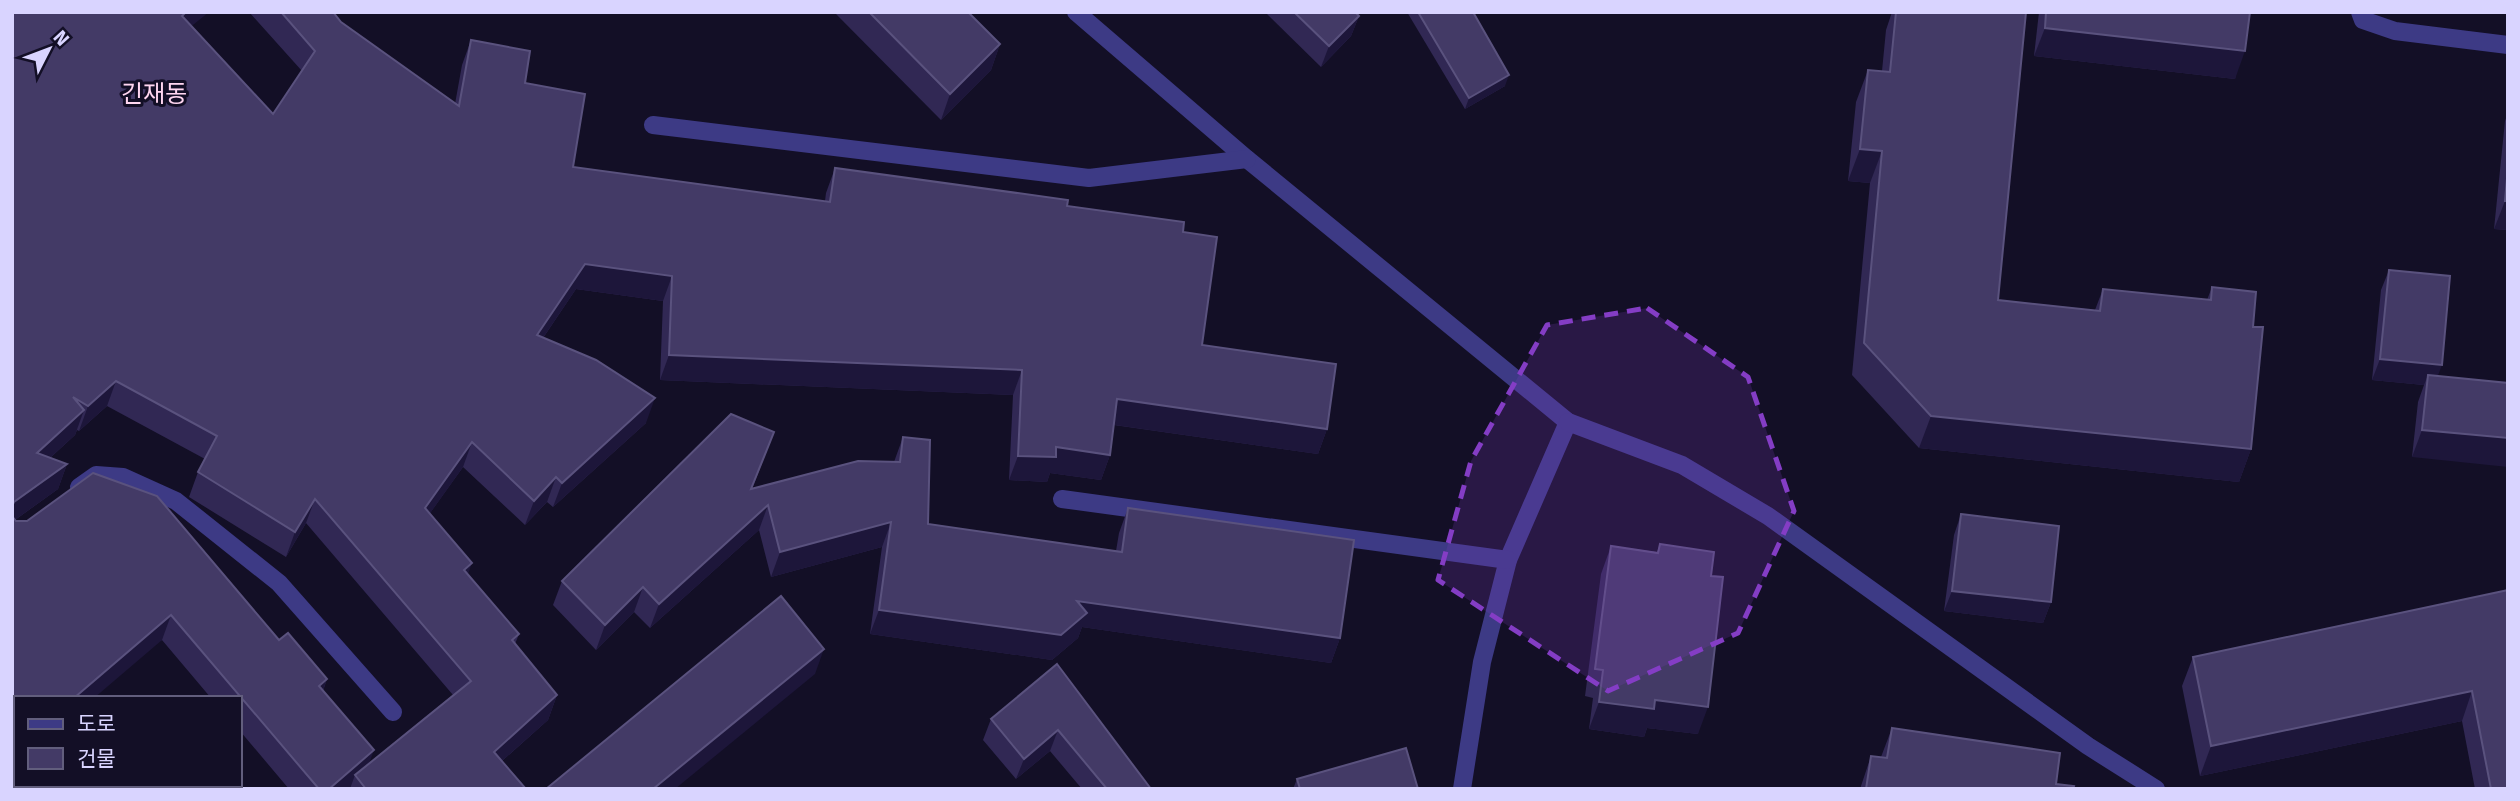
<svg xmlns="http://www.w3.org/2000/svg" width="2520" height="801" font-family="'Fira Sans','Noto Sans KR',sans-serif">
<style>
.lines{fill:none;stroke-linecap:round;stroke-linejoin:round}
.minor{stroke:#3d3a85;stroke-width:18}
.wall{fill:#312854;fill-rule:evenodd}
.shaded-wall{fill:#1d163a}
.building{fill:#433a66;stroke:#5a527e;stroke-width:2}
.marked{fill:#843dc5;fill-opacity:0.2;stroke:#843dc5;stroke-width:5;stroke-dasharray:14 9;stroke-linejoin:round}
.labels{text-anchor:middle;stroke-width:6;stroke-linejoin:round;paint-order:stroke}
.quarter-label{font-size:24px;fill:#ffd6f0;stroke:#130f26}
</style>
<rect width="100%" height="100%" fill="#130f26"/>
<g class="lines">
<g class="minor">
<polyline points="1076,12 1247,159 1568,422 1508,560 1482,662 1462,789"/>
<polyline points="2360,12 2363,20 2395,31 2508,45"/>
<polyline points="653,125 1089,178 1247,159"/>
<polyline points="1568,422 1682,465 1768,516 2088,746 2156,789"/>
<polyline points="79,487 96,475 123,477 176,501 279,583 393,712"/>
<polyline points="1062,499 1508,560"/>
</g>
</g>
<g class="wall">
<path d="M 12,12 L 191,26 L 273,114 L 302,71 L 249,12 L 333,12 L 341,22 L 455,104 L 462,65 L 471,40 L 525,83 L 573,167 L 825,201 L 826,193 L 835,168 L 1067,206 L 1183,232 L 1202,345 L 1327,429 L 1318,454 L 1114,425 L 1110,455 L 1101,480 L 1050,473 L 1047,482 L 1009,480 L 1013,395 L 660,380 L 663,301 L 576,289 L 543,338 L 646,423 L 553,507 L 547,502 L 525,525 L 463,467 L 430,513 L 468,575 L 519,634 L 515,644 L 557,695 L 548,720 L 502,761 L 526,789 L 350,789 L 351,786 L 348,789 L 289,789 L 240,731 L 240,698 L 211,698 L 162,640 L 16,698 L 16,774 L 12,770 ZM 107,406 L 205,459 L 198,472 L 189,497 L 286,557 L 306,523 L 453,695 L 368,764 L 323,691 L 327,679 L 279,640 L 16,521 L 15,520 L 58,489 L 67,464 L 50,458 L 75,435 L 77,430 L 79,431 Z"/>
<polygon points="834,12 968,12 1000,44 991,70 941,120"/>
<polygon points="1265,12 1355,12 1359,16 1351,36 1321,67"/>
<polygon points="1407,12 1473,12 1505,86 1465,109"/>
<polygon points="1892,12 2026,12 1998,300 2095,310 2103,289 2207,300 2212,287 2253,327 2251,449 2239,482 1919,448 1852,375 1870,183 1848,181 1856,102 1868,70 1882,71 1886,30"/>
<polygon points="2039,12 2250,12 2235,79 2034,56"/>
<polygon points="2508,113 2508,230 2494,229 2505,121"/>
<polygon points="2389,270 2438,376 2508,383 2412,457 2418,402 2424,385 2372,380 2381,290"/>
<polygon points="774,432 752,489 894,462 903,437 928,524 1116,551 1119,533 1128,508 1340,638 1331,663 1082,627 1078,638 1052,660 870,634 882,547 771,577 759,530 650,628 634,612 596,650 553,605 562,581"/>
<polygon points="1961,514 2051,602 2043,623 1944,611 1954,535"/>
<polygon points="1660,544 1711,576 1698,734 1647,728 1644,737 1589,729 1593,698 1585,696 1601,574 1611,546 1657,552"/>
<polygon points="2508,590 2508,789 2475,789 2462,721 2200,776 2182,686 2193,657"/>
<polygon points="1057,664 1151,789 1082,789 1050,751 1016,779 983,740 991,719"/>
<polygon points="1892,728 2056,784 2073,789 1860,789 1871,756 1881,757"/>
<polygon points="1297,779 1418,789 1293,789"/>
<polygon points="25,785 143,785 146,789 28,789"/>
</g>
<g class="shaded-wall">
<polygon points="186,12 209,12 173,41 182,16"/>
<polygon points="1359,16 1351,36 1321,67 1329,46"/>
<polygon points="2045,28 2245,51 2235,79 2034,56"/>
<polygon points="1000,44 991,70 941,120 950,94"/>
<polygon points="1509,75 1505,86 1465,109 1469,98"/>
<polygon points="1860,149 1882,151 1870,183 1848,181"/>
<polygon points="2505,201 2508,201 2508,230 2494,229"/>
<polygon points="585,264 672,276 663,301 576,289 528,360 537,335"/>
<polygon points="669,355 1022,370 1013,395 660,380"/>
<polygon points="2380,359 2442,365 2434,386 2428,375 2424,385 2372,380"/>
<polygon points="116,381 107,406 79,431 88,406"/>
<polygon points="655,398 646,423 553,507 562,483"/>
<polygon points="1117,399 1327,429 1318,454 1108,424"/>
<polygon points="84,410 75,435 28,478 37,453"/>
<polygon points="1931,416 2251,449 2239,482 1919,448"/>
<polygon points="2422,430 2508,438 2508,467 2412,457"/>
<polygon points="774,432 765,456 742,514 751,489"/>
<polygon points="472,442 463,467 416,533 425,508"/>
<polygon points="1056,447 1110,455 1101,480 1050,473 1047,482 1009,480 1018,456"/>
<polygon points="67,464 58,489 12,522 12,506 14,502"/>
<polygon points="556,477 547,502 525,525 534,501"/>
<polygon points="315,499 306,523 286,557 295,532"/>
<polygon points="768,505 759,530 650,628 659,604"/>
<polygon points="891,522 882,547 771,577 780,552"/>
<polygon points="472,563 463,588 464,570"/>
<polygon points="643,587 634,612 596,650 605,625"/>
<polygon points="1952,591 2051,602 2043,623 1944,611"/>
<polygon points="1077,601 1340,638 1331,663 1082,627 1078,638 1052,660 870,634 879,610"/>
<polygon points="171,615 162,640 94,698 74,698"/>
<polygon points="824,649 815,674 675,789 653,789"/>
<polygon points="327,679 318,704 319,686"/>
<polygon points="2472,691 2462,721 2200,776 2211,746"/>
<polygon points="557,695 548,720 485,776 494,752"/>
<polygon points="1655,700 1708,707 1698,734 1647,728 1644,737 1589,729 1599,702"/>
<polygon points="1058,730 1050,751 1016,779 1024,759"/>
<polygon points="374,750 365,775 355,775 351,786 349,789 329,789"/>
</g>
<g class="building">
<polygon points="12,12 186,12 182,16 273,114 315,51 281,12 333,12 341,22 459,106 471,40 530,51 525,83 585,94 573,167 830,202 835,168 1068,200 1067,206 1184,222 1183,232 1217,237 1202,345 1336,364 1327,429 1117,399 1110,455 1056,447 1056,457 1018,456 1022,370 669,355 672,276 585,264 537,335 596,360 655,398 562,483 556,477 534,501 472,442 425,508 472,563 464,570 519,634 512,640 557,695 494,752 526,789 366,789 355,775 471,681 315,499 295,532 198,472 217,436 116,381 88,406 73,397 84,410 37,453 67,464 14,502 12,506"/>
<polygon points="869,12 968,12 1000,44 950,94"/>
<polygon points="1294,12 1355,12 1359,16 1329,46"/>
<polygon points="1418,12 1473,12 1509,75 1469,98"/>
<polygon points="1896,12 2026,12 1998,300 2100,311 2103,289 2211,300 2212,287 2256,292 2253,327 2263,327 2251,449 1931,416 1864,343 1882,151 1860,149 1868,70 1890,72"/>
<polygon points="2046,12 2250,12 2245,51 2045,28"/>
<polygon points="2508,167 2508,201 2505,201"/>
<polygon points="2389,270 2450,276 2442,365 2380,359"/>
<polygon points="2428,375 2508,383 2508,438 2422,430"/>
<polygon points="731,414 774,432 751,489 858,461 900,462 903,437 930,440 928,524 1122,552 1128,508 1354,540 1340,638 1077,601 1087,613 1061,635 879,610 891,522 780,552 768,505 659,604 643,587 605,625 562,581"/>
<polygon points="93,473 157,496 279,640 288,633 327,679 319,686 374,750 329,789 319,789 171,615 74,698 16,698 16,739 12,735 12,516 16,521 27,521"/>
<polygon points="1961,514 2059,526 2051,602 1952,591"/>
<polygon points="1660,544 1714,552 1711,576 1723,577 1708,707 1655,700 1654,709 1599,702 1603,670 1595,669 1611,546 1658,553"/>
<polygon points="2508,590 2508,789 2491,789 2472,691 2211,746 2193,657"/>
<polygon points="781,596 824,649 653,789 546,789"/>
<polygon points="1057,664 1151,789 1107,789 1058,730 1024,759 991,719"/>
<polygon points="1892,728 2060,753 2056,784 2074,786 2073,789 1866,789 1871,756 1887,758"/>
<polygon points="1406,748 1418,789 1300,789 1297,779"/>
<polygon points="55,785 143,785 146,789 58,789"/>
<polygon points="157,785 211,785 214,789 153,789"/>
</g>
<path class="marked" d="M 1647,308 L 1748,377 L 1794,511 L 1738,633 L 1608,691 L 1438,580 L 1471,461 L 1547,325 Z"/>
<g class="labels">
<g class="quarter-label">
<text x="154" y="102">긴재동</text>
</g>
</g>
<rect width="2520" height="801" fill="none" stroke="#d9d4ff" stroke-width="28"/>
<rect x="14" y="696" width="228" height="91" fill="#130f26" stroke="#625e7d" stroke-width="2"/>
<rect x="28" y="719" width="35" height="10" fill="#3d3a85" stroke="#625e7d" stroke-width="2"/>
<text x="77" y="731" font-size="21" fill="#d9d4ff">도로</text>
<rect x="28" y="748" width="35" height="21" fill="#433a66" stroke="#625e7d" stroke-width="2"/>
<text x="77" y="766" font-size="21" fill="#d9d4ff">건물</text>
<g transform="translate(49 49) rotate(48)" stroke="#130f26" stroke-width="5" paint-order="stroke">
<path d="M0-5L12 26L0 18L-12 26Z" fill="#d9d4ff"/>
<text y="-10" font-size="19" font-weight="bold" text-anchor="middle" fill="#d9d4ff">N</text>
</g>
</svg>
